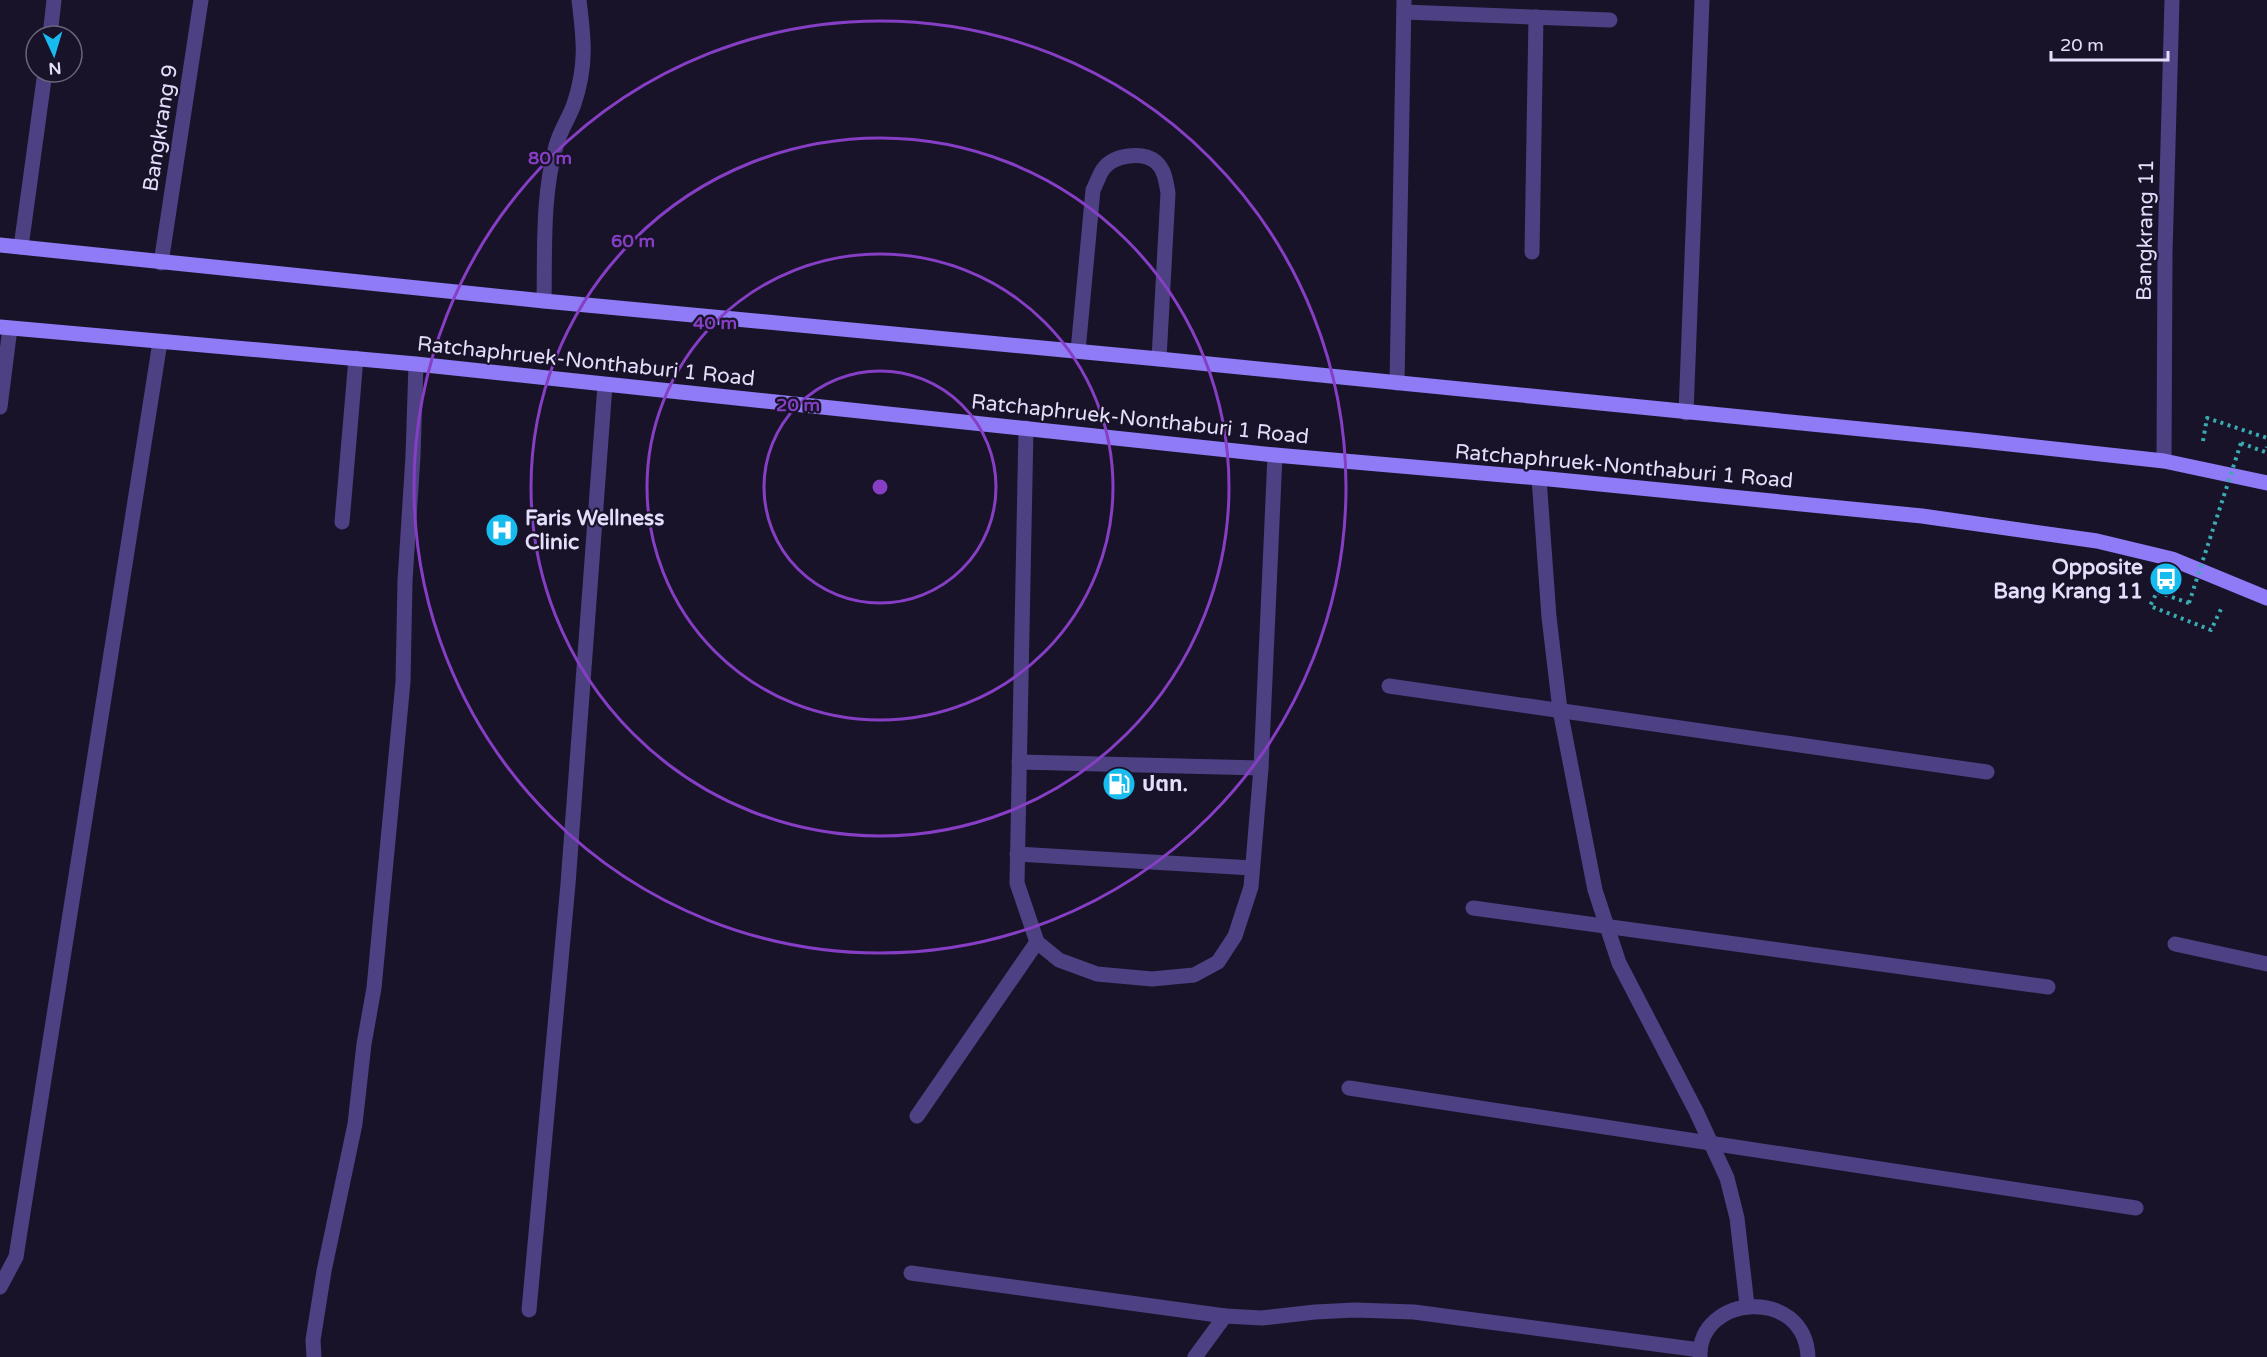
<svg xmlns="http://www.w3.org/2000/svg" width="2267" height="1357" font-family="'Varela Round','Noto Sans Thai',sans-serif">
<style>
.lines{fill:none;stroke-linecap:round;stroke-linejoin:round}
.path{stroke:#3aaab3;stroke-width:4;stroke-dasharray:3 4.5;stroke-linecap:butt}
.service{stroke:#4d4184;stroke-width:15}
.minor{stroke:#4d4184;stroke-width:15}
.secondary{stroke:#8f7bf5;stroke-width:15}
.path-bridge{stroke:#3aaab3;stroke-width:4;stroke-dasharray:3 4.5;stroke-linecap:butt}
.ring{fill:none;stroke:#863ec5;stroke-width:3}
.labels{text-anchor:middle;stroke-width:4.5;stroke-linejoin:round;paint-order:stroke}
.street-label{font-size:21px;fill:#e5ddfc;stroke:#191329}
.poi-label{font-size:21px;font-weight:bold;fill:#e5ddfc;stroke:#191329;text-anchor:start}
.centre{fill:#863ec5;stroke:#191329;stroke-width:3}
.ring-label{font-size:18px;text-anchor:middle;font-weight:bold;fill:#863ec5;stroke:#191329;stroke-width:4.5;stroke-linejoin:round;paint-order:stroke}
</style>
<rect width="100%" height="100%" fill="#191329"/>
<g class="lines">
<g class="path">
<polyline points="2203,441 2207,418 2267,438"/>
<polyline points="2241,443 2265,452 2267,447"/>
<polyline points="2189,603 2157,592 2150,606 2211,630 2222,607"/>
</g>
<g class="service">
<path d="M 544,301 C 545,250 542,196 556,146 C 560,131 569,118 574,104 C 587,65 584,40 579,0"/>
<path d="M 1078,351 L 1093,190 C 1097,183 1099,174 1104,168 C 1114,155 1143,151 1156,162 C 1165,170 1166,182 1168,193 L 1159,359"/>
<polyline points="1686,413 1702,0"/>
<polyline points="1026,428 1017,883 1037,942 1059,960 1097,974 1152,979 1194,975 1218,962 1235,936 1251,887 1261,768 1275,455"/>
<polyline points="1019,762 1261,768"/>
<polyline points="1017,854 1252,868"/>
<polyline points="917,1116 1037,942"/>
</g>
<g class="minor">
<polyline points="1404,12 1610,20"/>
<polyline points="50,36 54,0"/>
<polyline points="21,247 45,72"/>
<polyline points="1532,252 1536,17"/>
<polyline points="161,263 201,0"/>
<polyline points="1397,383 1404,0"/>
<polyline points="0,407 10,328"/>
<polyline points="2164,461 2165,253 2172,0"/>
<polyline points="1539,478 1549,617 1560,710 1595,890 1619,963 1696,1111 1727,1178 1737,1218 1747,1305"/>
<polyline points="342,522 356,358"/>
<polyline points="1389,686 1987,772"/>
<polyline points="1473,908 2048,987"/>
<polyline points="2175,944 2267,964"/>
<polyline points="1349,1088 2136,1208"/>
<polyline points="911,1273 1225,1316"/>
<polyline points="0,1287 16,1257 160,342"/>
<polyline points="529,1310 568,884 605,385"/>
<polyline points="314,1357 313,1340 324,1271 355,1124 364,1044 374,988 403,682 405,581 413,456 416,364"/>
<polyline points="1195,1357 1225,1316 1262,1318 1315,1312 1355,1310 1414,1312 1700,1350"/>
<path d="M 1700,1357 C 1698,1294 1805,1286 1808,1357"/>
</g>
<g class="secondary">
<polyline points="0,245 544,301 1159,359 1972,440 2164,461 2267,483"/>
<polyline points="0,327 416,364 1275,455 1539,478 1922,516 2097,541 2172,559 2267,598"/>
</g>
<polyline class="path-bridge" points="2189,603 2241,443"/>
</g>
<g class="ring">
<circle cx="880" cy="487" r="116"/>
<circle cx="880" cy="487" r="233"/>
<circle cx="880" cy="487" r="349"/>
<circle cx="880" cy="487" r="466"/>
</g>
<defs>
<g id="hospital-disc" transform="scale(1.725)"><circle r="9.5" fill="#18bbed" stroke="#191329"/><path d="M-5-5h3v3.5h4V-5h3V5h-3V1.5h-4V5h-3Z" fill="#fff"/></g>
<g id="bus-disc" transform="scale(1.725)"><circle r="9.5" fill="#18bbed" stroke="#191329"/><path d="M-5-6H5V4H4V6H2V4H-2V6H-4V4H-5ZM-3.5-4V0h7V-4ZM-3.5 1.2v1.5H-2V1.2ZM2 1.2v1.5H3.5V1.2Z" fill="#fff"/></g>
<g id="fuel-disc" transform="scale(1.725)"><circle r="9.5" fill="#18bbed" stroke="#191329"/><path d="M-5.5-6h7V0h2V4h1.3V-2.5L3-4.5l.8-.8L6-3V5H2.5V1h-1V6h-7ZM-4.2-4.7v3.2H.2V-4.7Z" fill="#fff"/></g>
</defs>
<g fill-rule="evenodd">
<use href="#hospital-disc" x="502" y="530"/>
<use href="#bus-disc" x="2166" y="579"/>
<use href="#fuel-disc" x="1119" y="784"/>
</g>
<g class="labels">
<g class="street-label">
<text transform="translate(160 128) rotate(-81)" y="7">Bangkrang 9</text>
<text transform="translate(2145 230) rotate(-89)" y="7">Bangkrang 11</text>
<text transform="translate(586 361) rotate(6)" y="7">Ratchaphruek-Nonthaburi 1 Road</text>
<text transform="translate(1140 419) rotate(6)" y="7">Ratchaphruek-Nonthaburi 1 Road</text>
<text transform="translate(1624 466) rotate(5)" y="7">Ratchaphruek-Nonthaburi 1 Road</text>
</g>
<g class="poi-label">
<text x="525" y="525">Faris Wellness<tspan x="525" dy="24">Clinic</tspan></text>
<text x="2143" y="574" text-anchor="end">Opposite<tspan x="2143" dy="24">Bang Krang 11</tspan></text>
<text x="1142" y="791">ปตท.</text>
</g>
</g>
<circle cx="880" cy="487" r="9" class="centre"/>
<g class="ring-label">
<text x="550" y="164">80 m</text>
<text x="633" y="247">60 m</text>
<text x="715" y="329">40 m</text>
<text x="798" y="411">20 m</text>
</g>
<g transform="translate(54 54) rotate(176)"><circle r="28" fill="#191329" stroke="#6b647d" stroke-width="1.5"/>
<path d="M0-4.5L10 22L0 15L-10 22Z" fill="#18bbed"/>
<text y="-9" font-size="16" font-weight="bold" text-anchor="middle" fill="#e5ddfc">N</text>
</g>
<path d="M2051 51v9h117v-9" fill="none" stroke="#e5ddfc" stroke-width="3"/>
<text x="2060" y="51" font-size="18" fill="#e5ddfc" stroke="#191329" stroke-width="4.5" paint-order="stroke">20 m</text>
</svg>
